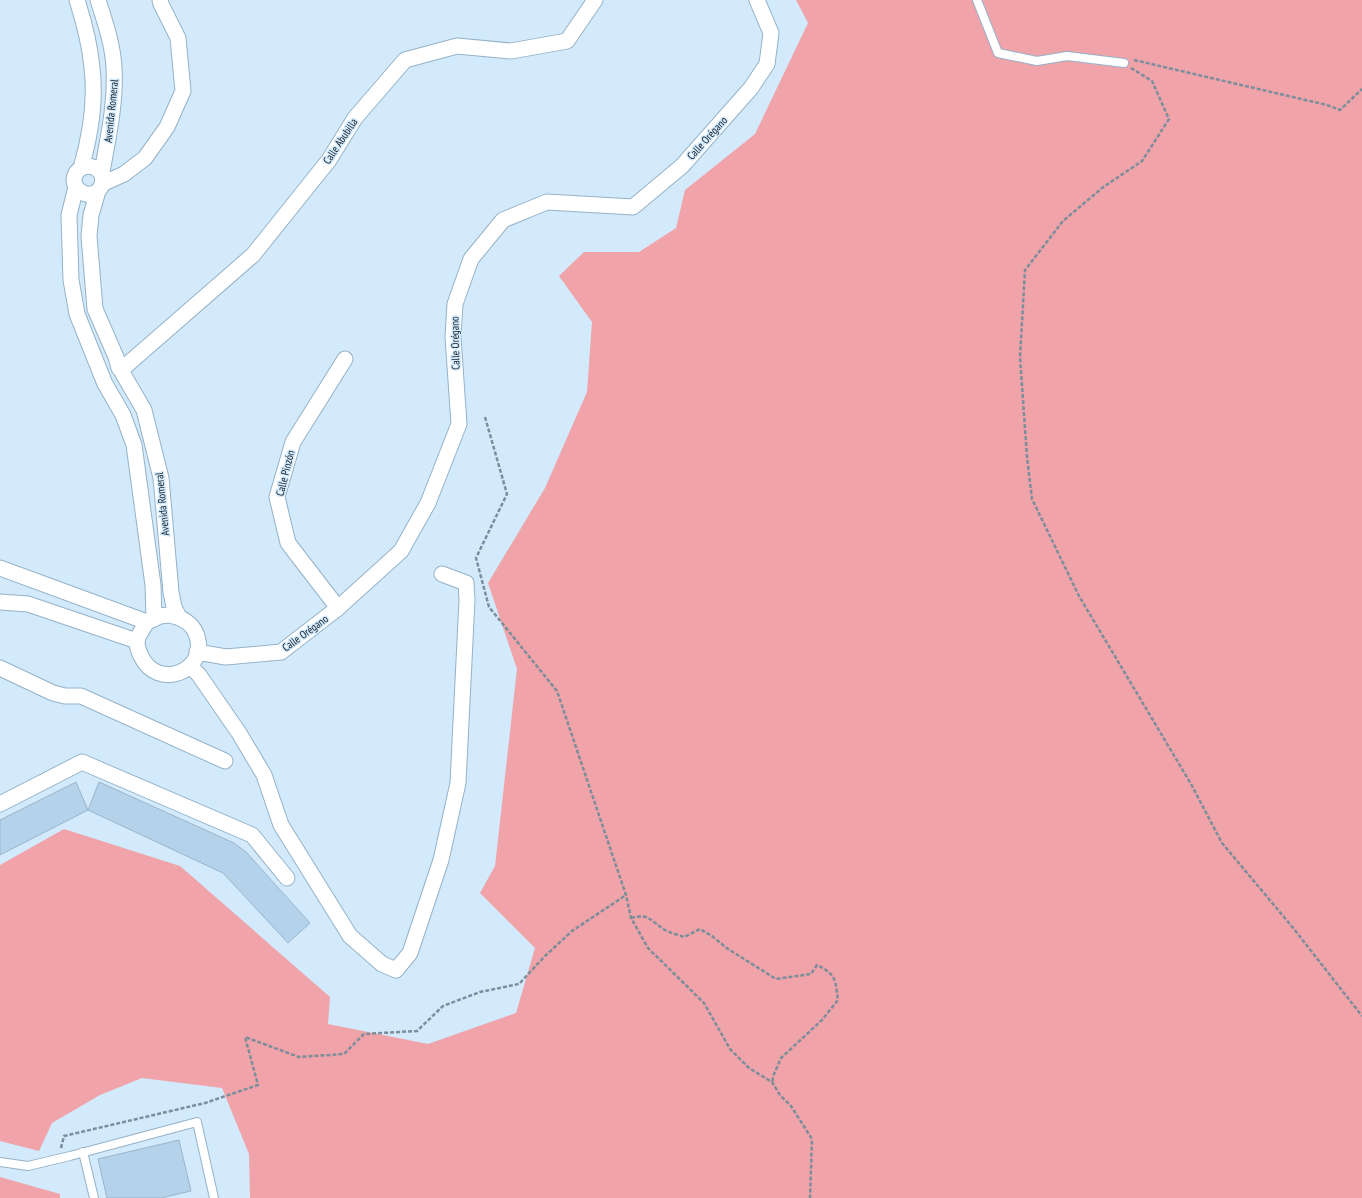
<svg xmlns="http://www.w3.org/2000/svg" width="1362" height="1198" font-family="'PT Sans Narrow',sans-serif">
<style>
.green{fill:#f0a3a8}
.building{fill:#b4d2e9;stroke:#99b5cc}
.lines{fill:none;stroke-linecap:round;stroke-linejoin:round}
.service-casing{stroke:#95b2c8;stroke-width:10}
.minor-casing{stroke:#95b2c8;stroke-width:17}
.path{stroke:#7c8e9b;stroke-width:2.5;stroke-dasharray:4 2;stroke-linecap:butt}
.service{stroke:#fff;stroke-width:8}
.minor{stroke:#fff;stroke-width:15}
.labels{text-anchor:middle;stroke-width:3;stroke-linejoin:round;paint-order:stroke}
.street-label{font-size:11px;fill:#152028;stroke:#d2eafc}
</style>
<rect width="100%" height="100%" fill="#d2eafc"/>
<g class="green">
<polygon points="796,0 1362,0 1362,1198 250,1198 249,1154 222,1088 142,1078 100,1095 52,1123 39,1151 0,1141 0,865 64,829 180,866 330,997 328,1024 428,1044 516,1013 535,948 480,893 495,866 517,669 488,583 545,488 587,392 592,322 559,276 584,252 639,252 676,228 685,190 755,134 808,23"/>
<polygon points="0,1177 60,1194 60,1198 0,1198"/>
</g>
<g class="building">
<polygon points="76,782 88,810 0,855 0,820"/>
<polygon points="99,782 234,843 246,852 310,923 288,943 223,873 88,810"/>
<polygon points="179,1140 191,1191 161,1198 107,1198 98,1159"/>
</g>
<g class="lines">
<g class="service-casing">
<g id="service">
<polyline points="977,0 998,53 1037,61 1067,56 1124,63"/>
<polyline points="83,1152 94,1198"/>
<polyline points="0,1162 28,1166 70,1156 197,1122 214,1198"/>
</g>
</g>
<g class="minor-casing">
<g id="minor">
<path d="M 77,0 C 84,22 90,45 92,68 C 96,101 90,137 81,168"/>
<path d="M 98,0 C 105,22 113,45 114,68 C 116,103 108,138 102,172 C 102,177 104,182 101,187 C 98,192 92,195 86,194 C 82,193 78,190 76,187 C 67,170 92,157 102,175"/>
<polyline points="102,184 124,174 145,158 167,127 183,91 178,38 161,4 160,0"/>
<polyline points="76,187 69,215 71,280 77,314 103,379"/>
<polyline points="98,191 91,215 89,236 95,309 116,357 119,368"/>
<polyline points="121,370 253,255 329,160 355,118 405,60 457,46 511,51 567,41 595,0"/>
<polyline points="123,374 144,410 161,478 171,592 174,607 179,617"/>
<polyline points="104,382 123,415 134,445 153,585 154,619"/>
<polyline points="0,568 147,622"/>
<polyline points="0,602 28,604 137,641"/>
<polyline points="338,608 288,543 277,497 293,442 345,359"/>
<path d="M 169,615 C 181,617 193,623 197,636 C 208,672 157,691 141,656 C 139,652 137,646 137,641 C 138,635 144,627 147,622 L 160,616 Z"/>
<polyline points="197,652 226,657 281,652 338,608 401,551 428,503 459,424 453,337 455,304 471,259 503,220 547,202 633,207 682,166 751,88 767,64 771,33 757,0"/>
<polyline points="190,666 199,675 239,733 264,775 281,825 350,936 382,964 396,970 410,953 441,860 458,783 467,600 466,583 442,574"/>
<polyline points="0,668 53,693 65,696 81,696 225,761"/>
<polyline points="0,804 82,762 252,835 287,878"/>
</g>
</g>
<g class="path">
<polyline points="1134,60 1327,105 1340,110 1362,89"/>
<polyline points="1131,68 1152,81 1169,119 1142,161 1102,188 1063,221 1025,270 1020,357 1027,457 1032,499 1079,596 1191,784 1222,843 1294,929 1362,1016"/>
<polyline points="485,417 507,494 476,558 489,607 557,691 626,895 631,918 648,948 704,1003 730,1049 749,1068 772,1082 780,1095 791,1106 812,1139 810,1198"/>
<path d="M 631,918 C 649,913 651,921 665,930 C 671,933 678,935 684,937 L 700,929 L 712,936 L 728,949 L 776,979 L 811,974 L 817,965 C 837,975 835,980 838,1000 L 822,1020 L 781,1058 L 774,1074 L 772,1082"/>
<polyline points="61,1148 64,1136 205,1103 258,1085 245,1037 299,1057 344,1054 364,1034 417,1031 443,1006 480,992 519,984 545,956 572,931 626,895"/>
</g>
<use href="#service" class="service"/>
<use href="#minor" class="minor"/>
</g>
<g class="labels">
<g class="street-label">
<text transform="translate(111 111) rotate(-84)" y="4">Avenida Romeral</text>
<text transform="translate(707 138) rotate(-48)" y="4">Calle Orégano</text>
<text transform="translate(340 141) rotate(-56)" y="4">Calle Abubilla</text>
<text transform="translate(455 343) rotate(-91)" y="4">Calle Orégano</text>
<text transform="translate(285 473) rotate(-76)" y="4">Calle Pinzón</text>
<text transform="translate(162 504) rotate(-96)" y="4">Avenida Romeral</text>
<text transform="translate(305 633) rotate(-36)" y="4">Calle Orégano</text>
</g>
</g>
</svg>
